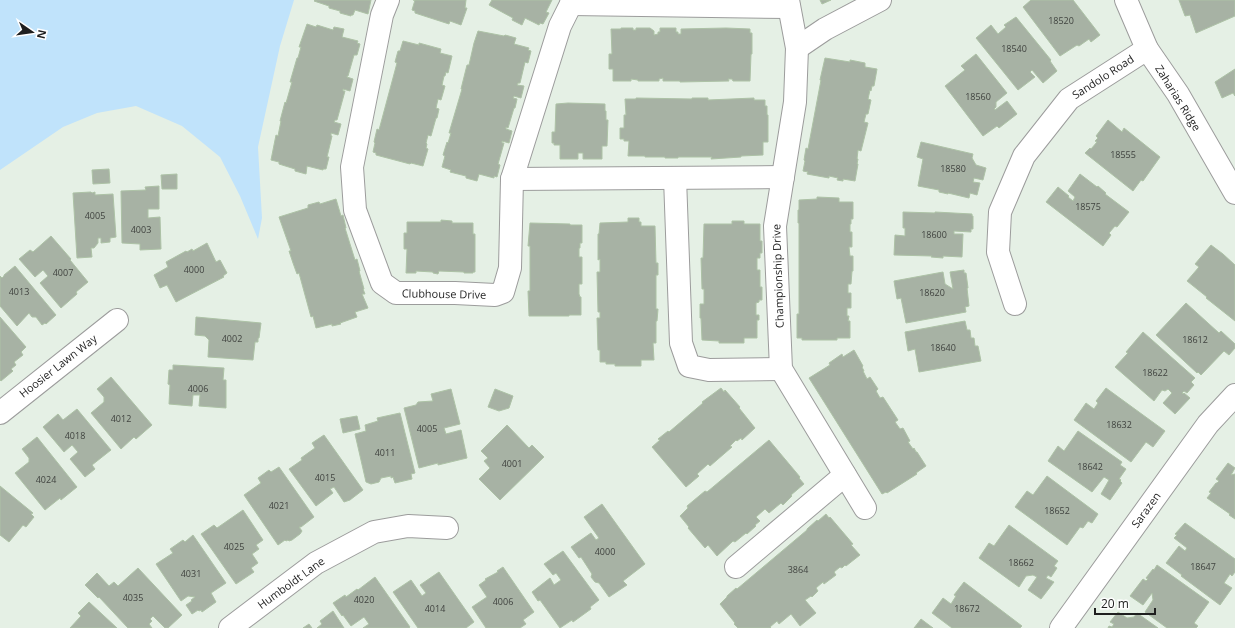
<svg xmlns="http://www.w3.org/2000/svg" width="1235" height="628" font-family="'Open Sans',sans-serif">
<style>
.park{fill:#c0e3fb}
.building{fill:#a7b2a4;stroke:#adc2a6}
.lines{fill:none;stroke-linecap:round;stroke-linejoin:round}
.minor-casing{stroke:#9c9c9c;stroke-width:24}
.minor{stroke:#fff;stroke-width:22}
.labels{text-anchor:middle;stroke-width:3;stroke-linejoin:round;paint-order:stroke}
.number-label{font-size:9px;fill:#414440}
.street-label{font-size:11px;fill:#1f1f1f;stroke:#fff}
</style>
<rect width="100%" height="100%" fill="#e5f0e5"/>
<polygon class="park" points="0,0 294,0 280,46 258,147 262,218 258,239 240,196 220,157 182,126 136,106 97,113 63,127 0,170"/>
<g class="building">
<polygon points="315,0 371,0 368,14 355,10 353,15 351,15 351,16 340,13 340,11 329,8 329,6 314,1"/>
<polygon points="413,0 466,0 465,8 467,8 461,25 450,21 449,24 415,13 415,11 412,10 415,0"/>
<polygon points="492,0 552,0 546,12 549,13 543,24 540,23 539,25 525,18 522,25 512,20 513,18 489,5"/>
<polygon points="820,0 831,0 822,4"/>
<polygon points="1031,0 1073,0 1100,35 1091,42 1089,39 1079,46 1077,45 1060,56 1023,7"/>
<polygon points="1179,0 1235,0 1235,16 1196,33 1190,15 1185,16"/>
<polygon points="1016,17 1051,60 1050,61 1057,71 1043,83 1032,70 1030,72 1035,77 1018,90 976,38 991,25 998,34 1006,27 1004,25"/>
<polygon points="307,24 316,27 317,25 333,30 334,27 344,29 342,37 358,41 357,43 360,44 357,55 354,55 348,76 347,76 347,77 353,79 350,91 343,89 343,91 345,91 337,120 335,120 334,122 341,124 338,135 331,133 331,136 332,136 327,157 329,157 326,169 323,169 323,170 307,166 306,174 295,171 295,169 279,164 279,162 271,160 276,135 278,136 281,121 280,121 285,102 286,103 292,82 290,82 297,58 298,58 301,47 299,47"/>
<polygon points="621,28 633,28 633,30 636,30 636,28 650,28 654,31 654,35 658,34 658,32 660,32 660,28 676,28 676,32 678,32 678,34 681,34 681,29 726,28 750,29 750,33 752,33 752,54 751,54 750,81 733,81 732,79 728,79 729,81 680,82 680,81 663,81 663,78 659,79 659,81 638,81 638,80 631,79 631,81 613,81 613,69 609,69 609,54 612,54 611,29 621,29"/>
<polygon points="478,31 504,36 505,35 516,38 514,44 529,48 528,50 531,51 528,63 525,62 520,83 518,83 517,85 524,86 521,98 514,96 513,98 517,99 515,108 514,108 508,128 506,127 506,129 512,131 509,143 502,141 502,143 504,143 498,164 500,165 497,177 494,176 494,178 479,174 477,181 466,178 466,176 450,172 451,170 442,167 445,156 443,155 447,142 448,143 451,133 449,133 462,89 461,89 467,65 469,65 474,43"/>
<polygon points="403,41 419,45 419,43 441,49 440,53 452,56 448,73 446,72 445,76 444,76 442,85 445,86 441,100 438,99 436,108 439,109 437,118 436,118 431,136 428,135 426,143 427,144 426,148 428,149 423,166 411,163 410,164 376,155 376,153 373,152 375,143 374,142 377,129 379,130 397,63 395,62 398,51 400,51"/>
<polygon points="976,54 1007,93 996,102 996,107 994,109 995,110 1007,101 1017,114 999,128 997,126 983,136 945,86 965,70 961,66"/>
<polygon points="825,58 850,62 850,60 865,63 865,67 877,69 874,86 872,86 871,91 870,90 868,99 871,100 868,114 866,114 864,122 868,123 861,151 858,150 857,159 858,159 857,164 858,164 855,181 843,179 843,181 837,180 838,178 829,176 829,178 807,174 808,172 803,171 805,161 804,160 806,148 808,149 821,80 820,80"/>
<polygon points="1235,69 1235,96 1233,93 1222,98 1215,82"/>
<polygon points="636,98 692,99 692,98 708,98 708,100 754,98 754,100 765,100 765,106 767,106 767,115 768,115 768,142 763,142 763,155 741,156 741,157 711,159 712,157 678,157 678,158 665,158 665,157 645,157 645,156 628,156 629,141 624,141 624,139 620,139 620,128 624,128 624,115 626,115 625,99 636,99"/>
<polygon points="568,103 605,104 605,111 606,111 606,120 608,120 607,146 602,146 602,159 583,159 583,153 578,153 578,159 560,159 560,145 554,145 554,143 552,143 552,132 555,132 556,104"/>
<polygon points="1108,120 1122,132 1124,128 1160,157 1143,181 1141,180 1133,191 1085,153 1090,148 1091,149 1097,142 1095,141 1098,138 1096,136"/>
<polygon points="921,142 973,154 972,158 976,165 986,168 983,180 974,178 973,182 980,183 977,195 970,193 969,198 948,193 948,194 939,192 939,190 918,186 923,159 917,157"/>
<polygon points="109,169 110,183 93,184 92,170"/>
<polygon points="177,174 177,189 162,189 161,175"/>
<polygon points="1080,174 1097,187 1098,186 1106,193 1105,194 1129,212 1117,227 1115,226 1109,233 1111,235 1103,246 1046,202 1058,187 1069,196 1068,197 1073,201 1075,197 1068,191"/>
<polygon points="159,186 159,209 148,209 148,218 160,217 161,249 140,250 140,244 122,243 121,191 146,190 145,187"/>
<polygon points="91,192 92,193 95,192 95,195 113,194 116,237 110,238 110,242 101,243 101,238 98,238 98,243 94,248 91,248 92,257 77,258 73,193"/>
<polygon points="817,197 839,198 839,202 853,202 853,219 851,219 851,224 850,224 850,232 852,232 852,247 849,247 850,256 853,256 853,271 852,271 851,284 848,284 848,293 851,293 851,308 847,308 847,316 849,316 848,321 850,321 850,338 837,338 837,340 802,340 802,338 797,338 797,314 799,314 799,223 798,223 798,210 799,210 799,200 817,199"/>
<polygon points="336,199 341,216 343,215 346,228 345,228 355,260 357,259 360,271 359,271 364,289 363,289 365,294 362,294 368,308 355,312 357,317 340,323 341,324 332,326 332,324 316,328 313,316 311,317 299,273 297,274 293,263 289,251 291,251 279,217 308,208 308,205 319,202 320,204"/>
<polygon points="903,212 935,213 935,212 972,214 972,216 973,216 973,229 971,229 971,232 954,231 954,234 963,234 962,257 943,256 943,258 931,257 932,256 894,255 895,235 905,236 905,228 903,228"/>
<polygon points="628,218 639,218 639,222 641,222 641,226 655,226 656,263 658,263 658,275 656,275 656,309 658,309 657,321 656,321 656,343 653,343 654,360 641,360 641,366 615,366 615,364 606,364 606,362 600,362 600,350 598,350 597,318 600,318 600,312 598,312 597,272 600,272 600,259 598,260 598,234 599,234 600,223 628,222"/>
<polygon points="441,220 452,221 452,223 473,223 473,234 475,234 475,272 473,272 473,273 464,273 464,272 439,271 438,274 433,273 433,272 416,271 416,273 406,273 407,249 404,249 404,233 407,233 407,222 441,222"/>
<polygon points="732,221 744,221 744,224 760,224 760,241 762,241 762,253 760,253 760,258 757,258 757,270 760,270 760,287 762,287 762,300 759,300 759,302 756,303 756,315 759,315 759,320 757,320 757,338 744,338 744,343 719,343 719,341 702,340 701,318 700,318 700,304 704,304 704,289 702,289 701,258 703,258 704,224 732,224"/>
<polygon points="530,223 570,224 570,225 582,225 582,243 580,243 580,248 579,248 579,257 582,257 582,284 579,284 579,294 580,297 581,297 581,315 569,315 569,316 529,316 528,291 530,291 530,246 528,246"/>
<polygon points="51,236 71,259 70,260 88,282 76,292 77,294 61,308 40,283 48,276 43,270 35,277 19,259 30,250 33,252"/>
<polygon points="207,243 216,262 220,260 227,273 223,276 224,277 176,302 167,285 160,288 154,275 168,267 166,262 186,251 187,252 192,249 193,251"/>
<polygon points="1211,245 1223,254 1235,265 1235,321 1206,298 1207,297 1187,281 1199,267 1195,264"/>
<polygon points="15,266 56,315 46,324 45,323 42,325 36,317 32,317 29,313 17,326 0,306 0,276 2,278 4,276 4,275"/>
<polygon points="964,270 964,273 966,273 968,288 967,288 969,306 965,307 966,312 906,323 901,298 897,299 894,281 943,272 945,284 953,289 950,272"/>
<polygon points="1186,303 1219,333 1221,331 1235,344 1235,348 1229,355 1224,351 1201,375 1198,372 1197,373 1156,335"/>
<polygon points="0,317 26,347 21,352 23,355 14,362 16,365 11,369 13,371 1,381 0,380"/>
<polygon points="196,317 261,323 259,338 258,338 258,342 255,342 253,360 208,357 209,340 205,336 195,335"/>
<polygon points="965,321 967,330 970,330 971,338 974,338 975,346 978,346 981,361 919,372 915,349 908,351 905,332"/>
<polygon points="1143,332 1195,378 1191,382 1194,385 1187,393 1184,391 1182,393 1183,394 1184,393 1190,398 1175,414 1163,403 1172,393 1168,389 1165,391 1162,390 1154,401 1115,367 1128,353 1126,352"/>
<polygon points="854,350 863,366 862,367 864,371 863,371 867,379 870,377 878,389 876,391 880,398 883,397 898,420 895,422 900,429 903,428 910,441 908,442 913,449 914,448 916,452 917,452 926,466 916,473 917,474 887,493 886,492 882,494 809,378 830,365 829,363 842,354 843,357"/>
<polygon points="173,365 224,368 223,380 226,380 226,408 199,406 200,395 193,395 192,406 169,404 170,385 168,384 169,370 173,370"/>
<polygon points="111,377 152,425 136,439 134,437 121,449 91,413 104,402 104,397 97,389"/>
<polygon points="721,388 724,392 725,390 740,407 739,408 755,428 742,440 741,438 737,441 736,440 730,446 732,447 710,466 708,464 697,474 699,476 686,487 652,447 660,440 658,439 668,431 669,432 703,403 702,402"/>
<polygon points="1106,388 1165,431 1153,447 1146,442 1131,462 1074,420 1086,403 1094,409 1098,403 1096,401"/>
<polygon points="451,389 460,424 444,428 446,434 461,430 467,458 438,465 438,463 419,468 404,408 416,405 418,402 433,401 431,394"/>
<polygon points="495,389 513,396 509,408 499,411 488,407"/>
<polygon points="77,409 111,450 92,465 95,469 85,477 70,459 78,452 72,445 64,452 43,427 58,414 63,420"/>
<polygon points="400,413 415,473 411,474 412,479 395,483 393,477 391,478 391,476 381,478 379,482 371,484 366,482 355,434 366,431 365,425 378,421 377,418"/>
<polygon points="357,416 360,429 343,433 340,419"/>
<polygon points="507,425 529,448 532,445 544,457 500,500 479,479 490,468 484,461 488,458 481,451"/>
<polygon points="1078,431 1122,462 1120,465 1126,469 1119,479 1121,480 1120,481 1122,483 1110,500 1101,494 1109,480 1104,477 1092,492 1048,461 1058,446 1064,451"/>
<polygon points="324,435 363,490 350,500 344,502 334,487 330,489 333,493 316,506 289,469 302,460 301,458 315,448 312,443"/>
<polygon points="37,437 77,487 61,500 60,498 45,510 15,473 29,462 29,458 22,449"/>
<polygon points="769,440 800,477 799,478 804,484 791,495 792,496 783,505 781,503 769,513 765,509 756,517 760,521 755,525 756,526 747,534 746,533 735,542 733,541 717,556 708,545 705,548 688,528 689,527 680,516 688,508 687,506 705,491 707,492"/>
<polygon points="1228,463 1235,468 1231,475 1235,474 1235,519 1229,515 1230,514 1207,498 1211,493 1209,492 1216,483 1217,483 1219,481 1216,479"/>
<polygon points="279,467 314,517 301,527 299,527 302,531 300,534 292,540 289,541 288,540 286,541 285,540 278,545 244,495 261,483 258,478 269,470 271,472"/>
<polygon points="1047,476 1098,514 1092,523 1088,521 1083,528 1080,527 1067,545 1015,507 1027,491 1033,495"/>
<polygon points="0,486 33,513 31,514 34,517 26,527 23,525 9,542 0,535"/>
<polygon points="602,504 645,564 623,581 627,585 609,597 599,583 595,582 591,577 592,574 581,557 579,558 571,547 591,533 596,540 599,538 584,517"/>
<polygon points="243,510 263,540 256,545 259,549 252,554 258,563 251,568 254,572 236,584 201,534 214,525 217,528"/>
<polygon points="826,514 829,518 830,517 853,544 851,545 860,555 846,566 845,565 842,568 840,567 834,572 836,575 824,584 823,582 816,588 818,591 812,597 811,596 805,600 816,613 800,626 791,614 779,624 777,621 770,627 771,628 738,628 734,624 735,623 720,604 727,597 727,596 736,588 737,589 807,530 807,529 817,520 818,521"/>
<polygon points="1185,523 1235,559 1235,572 1232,576 1230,574 1224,583 1232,588 1220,605 1181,576 1182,575 1166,563 1179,546 1185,551 1187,548 1174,538 1177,535 1175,534"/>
<polygon points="1009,525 1058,561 1054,566 1057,568 1051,577 1048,575 1046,578 1054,582 1041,599 1028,590 1037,577 1033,575 1026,576 1019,587 979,558 989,543 994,546"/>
<polygon points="193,535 226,583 211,593 216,602 202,612 201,610 199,611 198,610 192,614 186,605 192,601 191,600 195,597 188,596 181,601 156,564 173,553 170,549 183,540 185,542"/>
<polygon points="563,551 599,600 590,607 591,609 573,622 572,620 560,628 540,600 538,601 532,592 550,578 554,585 561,580 556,573 553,575 544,564"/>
<polygon points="1157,565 1209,602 1194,623 1198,626 1196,628 1167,628 1145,612 1153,600 1152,593 1143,605 1130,596 1143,579 1146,581 1148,579 1146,578 1153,569 1154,570"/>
<polygon points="503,567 534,612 523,620 526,624 520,628 486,628 472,607 487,597 479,585 486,580 485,579 498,572 497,571"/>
<polygon points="138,568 182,615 168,628 165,628 153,616 150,619 152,621 149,624 152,628 128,628 99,597 98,598 85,585 97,573 109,586 114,582 118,586"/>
<polygon points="439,572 474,622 466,628 418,628 393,592 411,580 422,596 426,593 420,585"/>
<polygon points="375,577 410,627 409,628 363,628 369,624 364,617 351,626 343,615 342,616 333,603 345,595 346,597 357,589 358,590"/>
<polygon points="964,582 1022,626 1020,628 952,628 932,613 943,598 951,604 956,596 954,595"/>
<polygon points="89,602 117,628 70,628 81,616 78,613"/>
<polygon points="333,611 344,628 317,628 322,624 320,621"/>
<polygon points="1118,612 1127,618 1134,617 1137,613 1158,628 1108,628 1109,626 1112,627 1114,624 1110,622"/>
<polygon points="921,619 933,628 914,628"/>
<polygon points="309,624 312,628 303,628"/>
</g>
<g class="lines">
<g class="minor-casing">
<g id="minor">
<polyline points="388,0 382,15 352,167 355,210 382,283 396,293 455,293 495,295 503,292 510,268 512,179 560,26 573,0"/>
<polyline points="788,0 797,48 795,102 775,226 781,369 865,508"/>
<polyline points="1126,0 1147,49 1178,94 1235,193"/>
<polyline points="571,4 789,7"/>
<polyline points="797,48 825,29 880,0"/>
<polyline points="675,178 681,343 689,366 709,370 781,369"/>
<polyline points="512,179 783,177"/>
<polyline points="1015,304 998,252 1000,212 1024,156 1069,99 1147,49"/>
<polyline points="0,413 117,320"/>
<polyline points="736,567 845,475"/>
<polyline points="230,628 316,563 374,532 408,526 447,528"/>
<polyline points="1061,628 1208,424 1235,395"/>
</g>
</g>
<use href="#minor" class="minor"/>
</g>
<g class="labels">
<g class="number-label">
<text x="1061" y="24">18520</text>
<text x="1014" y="52">18540</text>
<text x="978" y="100">18560</text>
<text x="1123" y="158">18555</text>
<text x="953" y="172">18580</text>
<text x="1088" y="210">18575</text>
<text x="95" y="219">4005</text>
<text x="141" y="233">4003</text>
<text x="934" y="238">18600</text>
<text x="194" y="273">4000</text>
<text x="63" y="276">4007</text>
<text x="19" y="295">4013</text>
<text x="932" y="296">18620</text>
<text x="232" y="342">4002</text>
<text x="1195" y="343">18612</text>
<text x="943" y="351">18640</text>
<text x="1155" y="376">18622</text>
<text x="198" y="392">4006</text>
<text x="121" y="422">4012</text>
<text x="1119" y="428">18632</text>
<text x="427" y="432">4005</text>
<text x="75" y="439">4018</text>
<text x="385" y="456">4011</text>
<text x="512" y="467">4001</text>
<text x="1090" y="470">18642</text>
<text x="325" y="481">4015</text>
<text x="46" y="483">4024</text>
<text x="279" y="509">4021</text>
<text x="1057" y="514">18652</text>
<text x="234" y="550">4025</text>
<text x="605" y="555">4000</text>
<text x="1021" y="566">18662</text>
<text x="1203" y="570">18647</text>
<text x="798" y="573">3864</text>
<text x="191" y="577">4031</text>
<text x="133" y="601">4035</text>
<text x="364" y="603">4020</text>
<text x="503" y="605">4006</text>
<text x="435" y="612">4014</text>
<text x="967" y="612">18672</text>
</g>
<g class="street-label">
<text transform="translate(1103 77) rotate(-33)" y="4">Sandolo Road</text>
<text transform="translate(1178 98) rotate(58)" y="4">Zaharias Ridge</text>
<text transform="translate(778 276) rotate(-92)" y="4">Championship Drive</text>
<text transform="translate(444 294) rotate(1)" y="4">Clubhouse Drive</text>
<text transform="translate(58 366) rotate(-38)" y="4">Hoosier Lawn Way</text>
<text transform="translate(1146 510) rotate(-54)" y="4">Sarazen</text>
<text transform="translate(291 583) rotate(-36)" y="4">Humboldt Lane</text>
</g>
</g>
<g transform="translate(32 32) rotate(103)" stroke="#ffffff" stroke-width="3" paint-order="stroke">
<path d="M0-3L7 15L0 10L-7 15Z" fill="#1f1f1f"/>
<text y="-6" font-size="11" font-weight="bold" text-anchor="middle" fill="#1f1f1f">N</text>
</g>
<path d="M1095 608v6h60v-6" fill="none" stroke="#1f1f1f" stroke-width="2"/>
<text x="1101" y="608" font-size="12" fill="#1f1f1f" stroke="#ffffff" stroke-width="3" paint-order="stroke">20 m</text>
</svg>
